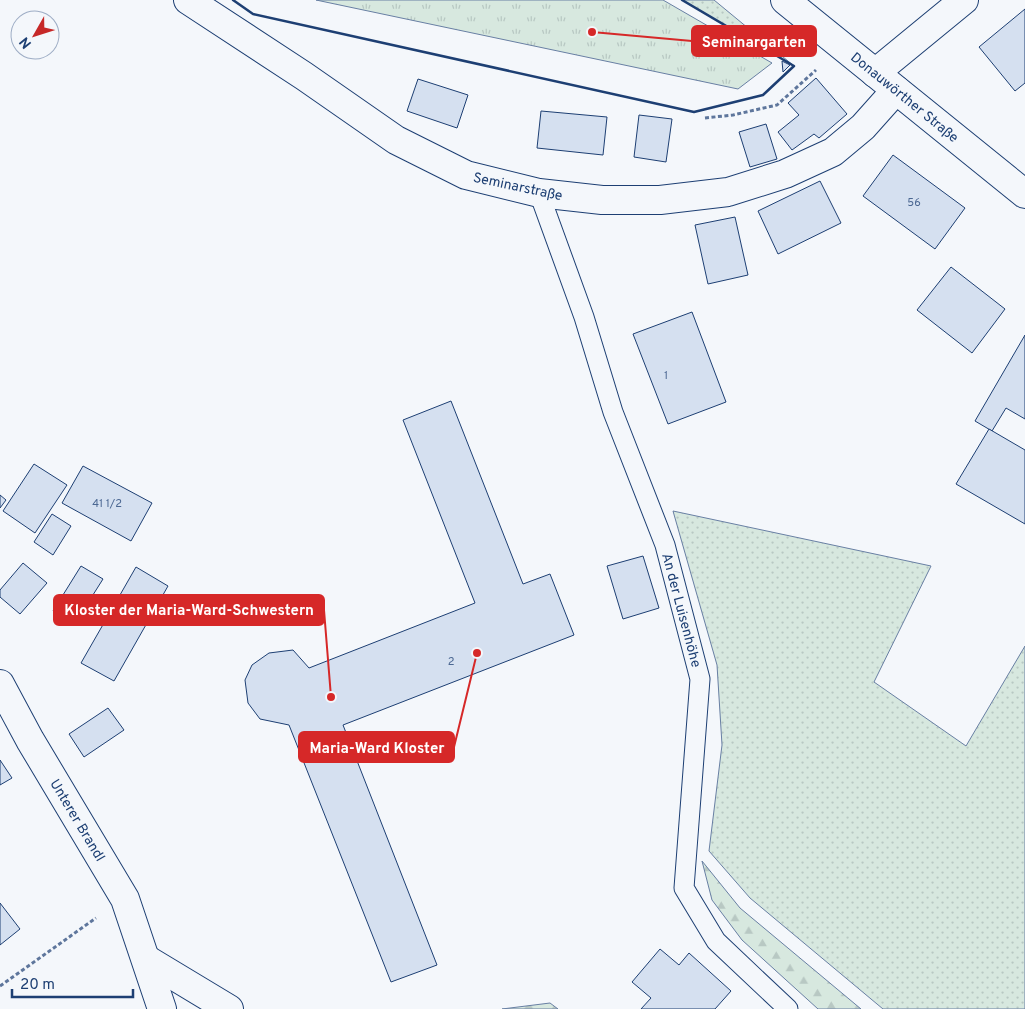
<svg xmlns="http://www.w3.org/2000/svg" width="1025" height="1009" font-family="Overpass,sans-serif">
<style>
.grass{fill:url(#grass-dots);stroke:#687fa3}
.forest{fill:url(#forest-firs);stroke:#687fa3}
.park{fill:url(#park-tufts);stroke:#687fa3}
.building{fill:#d5e0f0;stroke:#1d3f73}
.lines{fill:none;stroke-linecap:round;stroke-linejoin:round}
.service-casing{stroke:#1d3f73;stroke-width:21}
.minor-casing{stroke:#1d3f73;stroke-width:30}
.secondary-casing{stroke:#1d3f73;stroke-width:30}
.path{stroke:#5e769c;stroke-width:3;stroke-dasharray:4 2.5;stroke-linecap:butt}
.service{stroke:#f4f7fb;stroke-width:19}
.minor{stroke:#f4f7fb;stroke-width:28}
.secondary{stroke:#f4f7fb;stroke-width:28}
.wall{stroke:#1d3f73;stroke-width:2.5}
.labels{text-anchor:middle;stroke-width:4;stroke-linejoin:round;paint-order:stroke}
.number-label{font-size:11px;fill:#4b6792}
.street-label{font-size:14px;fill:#1d3f73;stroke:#f4f7fb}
.leader{fill:none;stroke:#d62828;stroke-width:2}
.callout-dot{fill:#d62828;stroke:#f4f7fb;stroke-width:2}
.callout{fill:#d62828;stroke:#d62828;stroke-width:2}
.callout-label{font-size:15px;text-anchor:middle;font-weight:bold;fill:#fff}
</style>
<defs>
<pattern id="grass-dots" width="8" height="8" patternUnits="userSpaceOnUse" patternTransform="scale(1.25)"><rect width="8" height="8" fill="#d7e8df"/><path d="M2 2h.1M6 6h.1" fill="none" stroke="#b8c8c3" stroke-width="1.8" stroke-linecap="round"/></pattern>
<pattern id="forest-firs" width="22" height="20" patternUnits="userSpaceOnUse" patternTransform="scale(1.25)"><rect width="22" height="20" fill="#d7e8df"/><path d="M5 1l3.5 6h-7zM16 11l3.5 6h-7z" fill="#b8c8c3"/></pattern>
<pattern id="park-tufts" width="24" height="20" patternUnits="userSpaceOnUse" patternTransform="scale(1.25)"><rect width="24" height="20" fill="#d7e8df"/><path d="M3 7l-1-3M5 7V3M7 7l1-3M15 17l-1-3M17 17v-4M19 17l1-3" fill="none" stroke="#b8c8c3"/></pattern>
</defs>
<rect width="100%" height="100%" fill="#f4f7fb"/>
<g class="grass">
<polygon points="682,0 714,0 794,66"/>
<polygon points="673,511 931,566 874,682 966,746 1025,646 1025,1009 883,1009 750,898 709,851 722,745 717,665"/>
</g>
<g class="forest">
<polygon points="702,861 740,908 861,1009 818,1009 742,940 712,900"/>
<polygon points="550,1003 558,1009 502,1009"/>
</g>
<polygon class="park" points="316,0 663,0 772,63 738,89"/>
<g class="building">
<polygon points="1025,9 1025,83 1015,91 979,47"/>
<polygon points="782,61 790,65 783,72"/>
<polygon points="816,78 847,114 819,138 814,134 792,150 778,132 799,115 788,103"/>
<polygon points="418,79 468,95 457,128 407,111"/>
<polygon points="541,111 607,117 603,155 537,148"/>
<polygon points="639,115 672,119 666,162 634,157"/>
<polygon points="766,124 777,159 750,167 739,132"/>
<polygon points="893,155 965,208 935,249 863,196"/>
<polygon points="820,181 841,223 778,254 758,211"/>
<polygon points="735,217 748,275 708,284 695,225"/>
<polygon points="951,267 1005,309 972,353 917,310"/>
<polygon points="692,312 726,402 668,424 633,334"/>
<polygon points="1025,335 1025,419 1006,408 992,431 975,421"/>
<polygon points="451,401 523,584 550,574 574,635 343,725 437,965 391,982 289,725 260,719 248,703 245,680 252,665 269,653 293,650 309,668 475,603 403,420"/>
<polygon points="989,429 1025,450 1025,524 956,484"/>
<polygon points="34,464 67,485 35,533 3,511"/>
<polygon points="83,466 152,503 131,541 62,503"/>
<polygon points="0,495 6,500 0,508"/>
<polygon points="52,514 71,526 53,555 34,542"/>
<polygon points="643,556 659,608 623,619 607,566"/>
<polygon points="23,563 47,583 20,614 0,597 0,590"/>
<polygon points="81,566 103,579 74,625 53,611"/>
<polygon points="136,567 168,586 114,681 81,663"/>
<polygon points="108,708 124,730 84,757 69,734"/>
<polygon points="0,760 12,778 0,785"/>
<polygon points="0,903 20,929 0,945"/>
<polygon points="660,949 679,965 689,953 731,991 715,1009 641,1009 651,998 632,982"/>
</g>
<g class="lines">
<g class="service-casing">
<polyline id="service" points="539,193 584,317 613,412 665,545 700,679 684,888 716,941 788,1009"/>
</g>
<g class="minor-casing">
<g id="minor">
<polyline points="188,0 304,76 396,140 466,175 539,193 602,200 660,200 728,192 785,174 833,152 863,127 896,90"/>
<polyline points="875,73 964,0"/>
<polyline points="0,684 30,740 125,899 162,1009"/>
<polyline points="146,959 229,1009"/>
</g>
</g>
<g class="secondary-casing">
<polyline id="secondary" points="785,0 1025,194"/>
</g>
<g class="path">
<polyline points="705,118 733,115 777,105 816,70"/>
<polyline points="0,986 96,918"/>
</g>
<use href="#service" class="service"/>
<use href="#minor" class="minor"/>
<use href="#secondary" class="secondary"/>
<polyline class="wall" points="233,0 253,14 694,112 763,95 794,66 682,0"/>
</g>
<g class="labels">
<g class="number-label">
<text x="914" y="206">56</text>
<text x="666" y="379">1</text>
<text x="107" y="507">41 1/2</text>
<text x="451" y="665">2</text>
</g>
<g class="street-label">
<text transform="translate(905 97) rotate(39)" y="5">Donauwörther Straße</text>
<text transform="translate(518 186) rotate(12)" y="5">Seminarstraße</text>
<text transform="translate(682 610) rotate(75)" y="5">An der Luisenhöhe</text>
<text transform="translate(78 820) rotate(59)" y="5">Unterer Brandl</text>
</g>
</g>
<path class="leader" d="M592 32L692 41M331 697L324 610M477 653L454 747"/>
<g class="callout-dot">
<circle cx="592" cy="32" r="5"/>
<circle cx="331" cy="697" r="5"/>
<circle cx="477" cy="653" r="5"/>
</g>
<g class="callout">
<rect x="692" y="26" width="124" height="30" rx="5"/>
<rect x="54" y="595" width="270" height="30" rx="5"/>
<rect x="299" y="732" width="155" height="30" rx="5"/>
</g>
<g class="callout-label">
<text x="754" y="47">Seminargarten</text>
<text x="189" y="615">Kloster der Maria-Ward-Schwestern</text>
<text x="377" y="753">Maria-Ward Kloster</text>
</g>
<g transform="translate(35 35) rotate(231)"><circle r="24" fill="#f4f7fb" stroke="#9eadc5"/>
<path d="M0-4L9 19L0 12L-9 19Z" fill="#c62828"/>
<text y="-8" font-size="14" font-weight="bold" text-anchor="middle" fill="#1d3f73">N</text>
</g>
<path d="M12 989v8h121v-8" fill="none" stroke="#1d3f73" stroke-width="2.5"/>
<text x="20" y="989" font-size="15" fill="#1d3f73" stroke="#f4f7fb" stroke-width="4" paint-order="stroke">20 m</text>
</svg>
